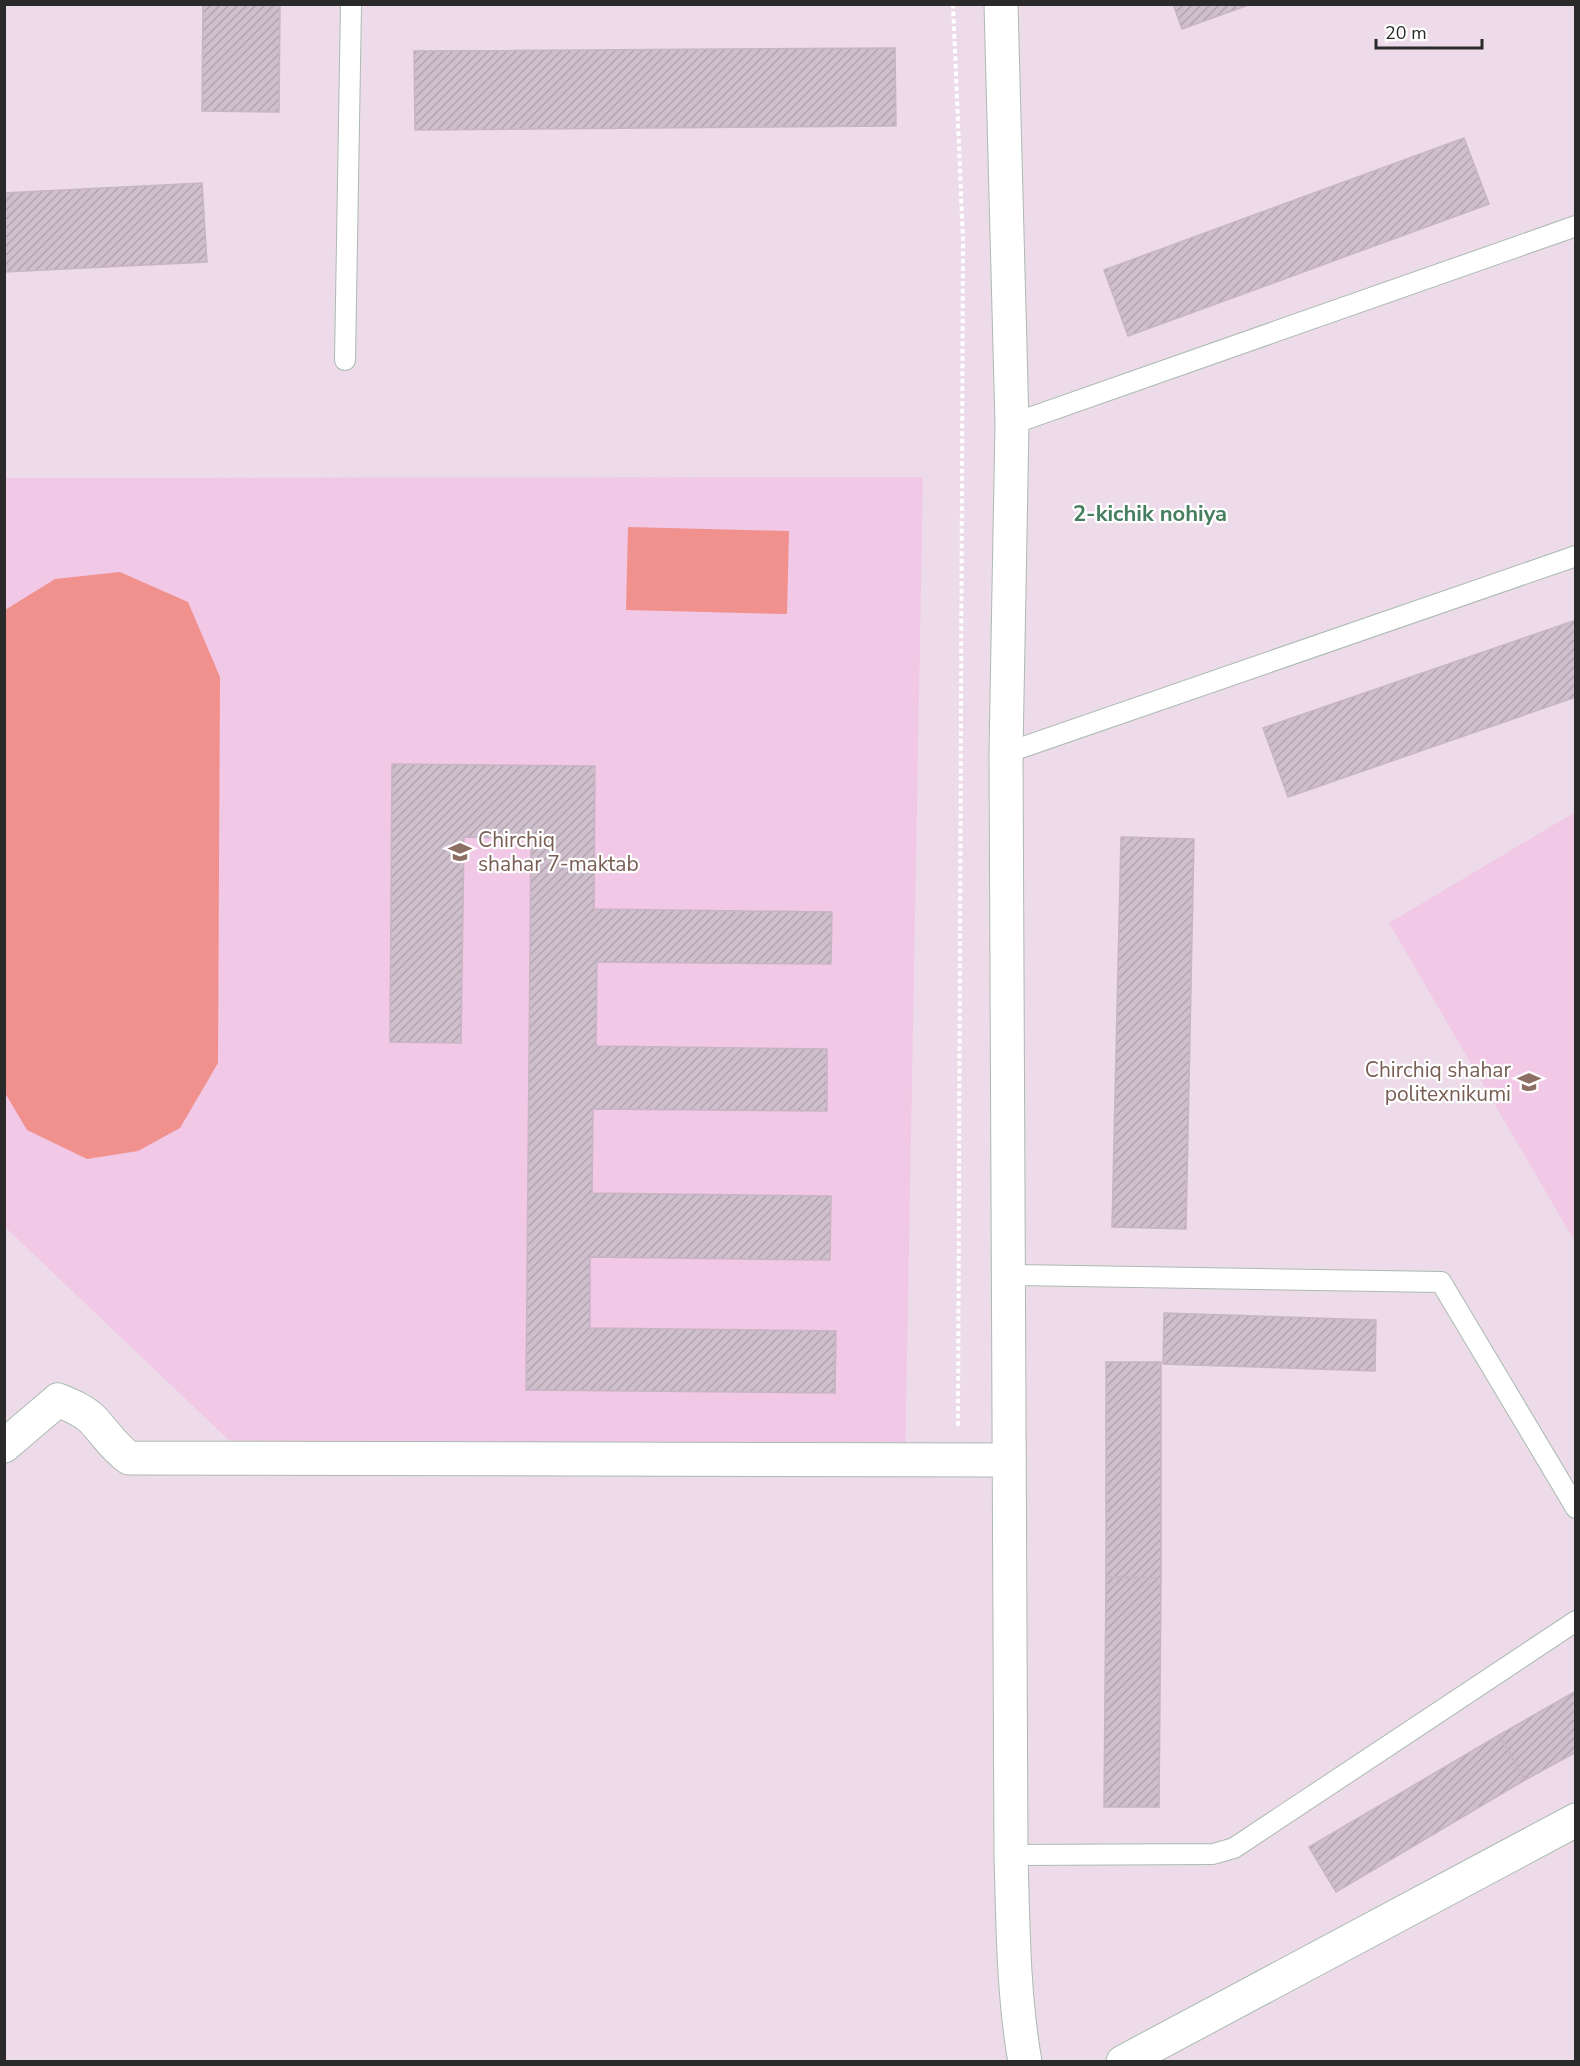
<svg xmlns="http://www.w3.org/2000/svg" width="1580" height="2066" font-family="'Nunito Sans',sans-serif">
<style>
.education{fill:#f1c8e5}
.pitch{fill:#f1918d}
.building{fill:url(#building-hatch);stroke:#c9b4c3;stroke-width:1.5}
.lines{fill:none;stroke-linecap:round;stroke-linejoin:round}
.lane-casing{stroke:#abbbb2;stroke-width:22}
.street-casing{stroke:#abbbb2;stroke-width:35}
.path{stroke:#fff;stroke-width:4;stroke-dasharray:4.5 3;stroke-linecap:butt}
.lane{stroke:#fff;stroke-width:20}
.street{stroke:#fff;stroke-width:33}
.labels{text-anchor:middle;stroke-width:4.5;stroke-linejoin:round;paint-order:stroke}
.education-label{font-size:21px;fill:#785e54;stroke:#fff;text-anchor:start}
.neighbourhood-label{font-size:22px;font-weight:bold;fill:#467f5f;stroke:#fff}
</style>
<defs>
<pattern id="building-hatch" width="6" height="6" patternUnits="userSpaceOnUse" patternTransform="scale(1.5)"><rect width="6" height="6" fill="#cfbfcc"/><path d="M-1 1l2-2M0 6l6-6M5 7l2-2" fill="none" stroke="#b2a4af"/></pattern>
</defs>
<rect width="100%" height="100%" fill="#eddbea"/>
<g class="education">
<polygon points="923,477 905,1468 257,1467 5,1227 4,478"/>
<polygon points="1575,812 1575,1242 1389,923"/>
</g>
<g class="pitch">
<polygon points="628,527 789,531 787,614 626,610"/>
<polygon points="120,572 188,602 220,677 218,1063 180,1128 138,1151 87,1159 27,1130 5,1093 5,610 55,579"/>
</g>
<g class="building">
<polygon points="203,4 280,4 279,112 202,111"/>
<polygon points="1173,4 1251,4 1182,29"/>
<polygon points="895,48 896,126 415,130 414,51"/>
<polygon points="1464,138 1489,204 1128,336 1104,270"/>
<polygon points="202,183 207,262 4,272 4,193"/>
<polygon points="1576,620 1576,697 1288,797 1263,728"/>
<polygon points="392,764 595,766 594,909 832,912 831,964 597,962 596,1046 827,1049 827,1111 593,1109 592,1193 831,1196 830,1260 590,1257 590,1328 836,1331 835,1393 526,1390 531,838 464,837 461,1043 390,1042"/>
<polygon points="1121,837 1194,839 1186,1229 1112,1227"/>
<polygon points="1164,1313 1376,1320 1375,1371 1163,1364"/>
<polygon points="1106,1362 1161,1362 1161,1578 1106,1577"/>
<polygon points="1106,1577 1161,1578 1159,1807 1104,1807"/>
<polygon points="1576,1691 1576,1752 1525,1780 1499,1735"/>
<polygon points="1499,1735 1525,1780 1336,1892 1309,1847"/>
</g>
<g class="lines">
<g class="lane-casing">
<g id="lane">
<polyline points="345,360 351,4"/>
<polyline points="1012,424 1576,226"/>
<polyline points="1006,753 1576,556"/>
<polyline points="1009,1275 1441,1282 1576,1508"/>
<polyline points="1011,1855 1213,1854 1234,1848 1576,1621"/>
</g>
</g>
<g class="street-casing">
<g id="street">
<path d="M 1001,4 L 1012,424 L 1006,753 L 1011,1855 C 1013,1924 1013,1993 1025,2062"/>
<path d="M 4,1446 L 58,1400 C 70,1405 83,1410 92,1419 C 106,1433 112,1446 129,1458 L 1009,1460"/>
<polyline points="1123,2062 1576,1820"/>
</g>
</g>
<polyline class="path" points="953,4 963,240 958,1426"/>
<use href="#lane" class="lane"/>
<use href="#street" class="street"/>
</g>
<defs>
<g id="school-bare" transform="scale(1.8)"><path d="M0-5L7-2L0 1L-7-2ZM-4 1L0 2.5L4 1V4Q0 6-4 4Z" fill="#8d6e63" stroke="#fff" stroke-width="2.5" paint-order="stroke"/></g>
<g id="university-bare" transform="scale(1.8)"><path d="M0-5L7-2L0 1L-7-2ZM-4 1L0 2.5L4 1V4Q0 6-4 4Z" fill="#8d6e63" stroke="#fff" stroke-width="2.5" paint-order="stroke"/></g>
</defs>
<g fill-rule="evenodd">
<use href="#school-bare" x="460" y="852"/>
<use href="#university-bare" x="1529" y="1082"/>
</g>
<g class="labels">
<g class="education-label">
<text x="478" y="847">Chirchiq<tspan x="478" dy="24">shahar 7-maktab</tspan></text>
<text x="1511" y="1077" text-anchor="end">Chirchiq shahar<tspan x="1511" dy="24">politexnikumi</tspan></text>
</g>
<g class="neighbourhood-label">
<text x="1150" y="521">2-kichik nohiya</text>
</g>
</g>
<rect width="1580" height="2066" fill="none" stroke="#2a2a2a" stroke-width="12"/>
<path d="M1376 39v9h106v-9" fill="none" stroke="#2a2a2a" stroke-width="3"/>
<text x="1385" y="39" font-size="18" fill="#2a2a2a" stroke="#ffffff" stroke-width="4.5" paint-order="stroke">20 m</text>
</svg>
